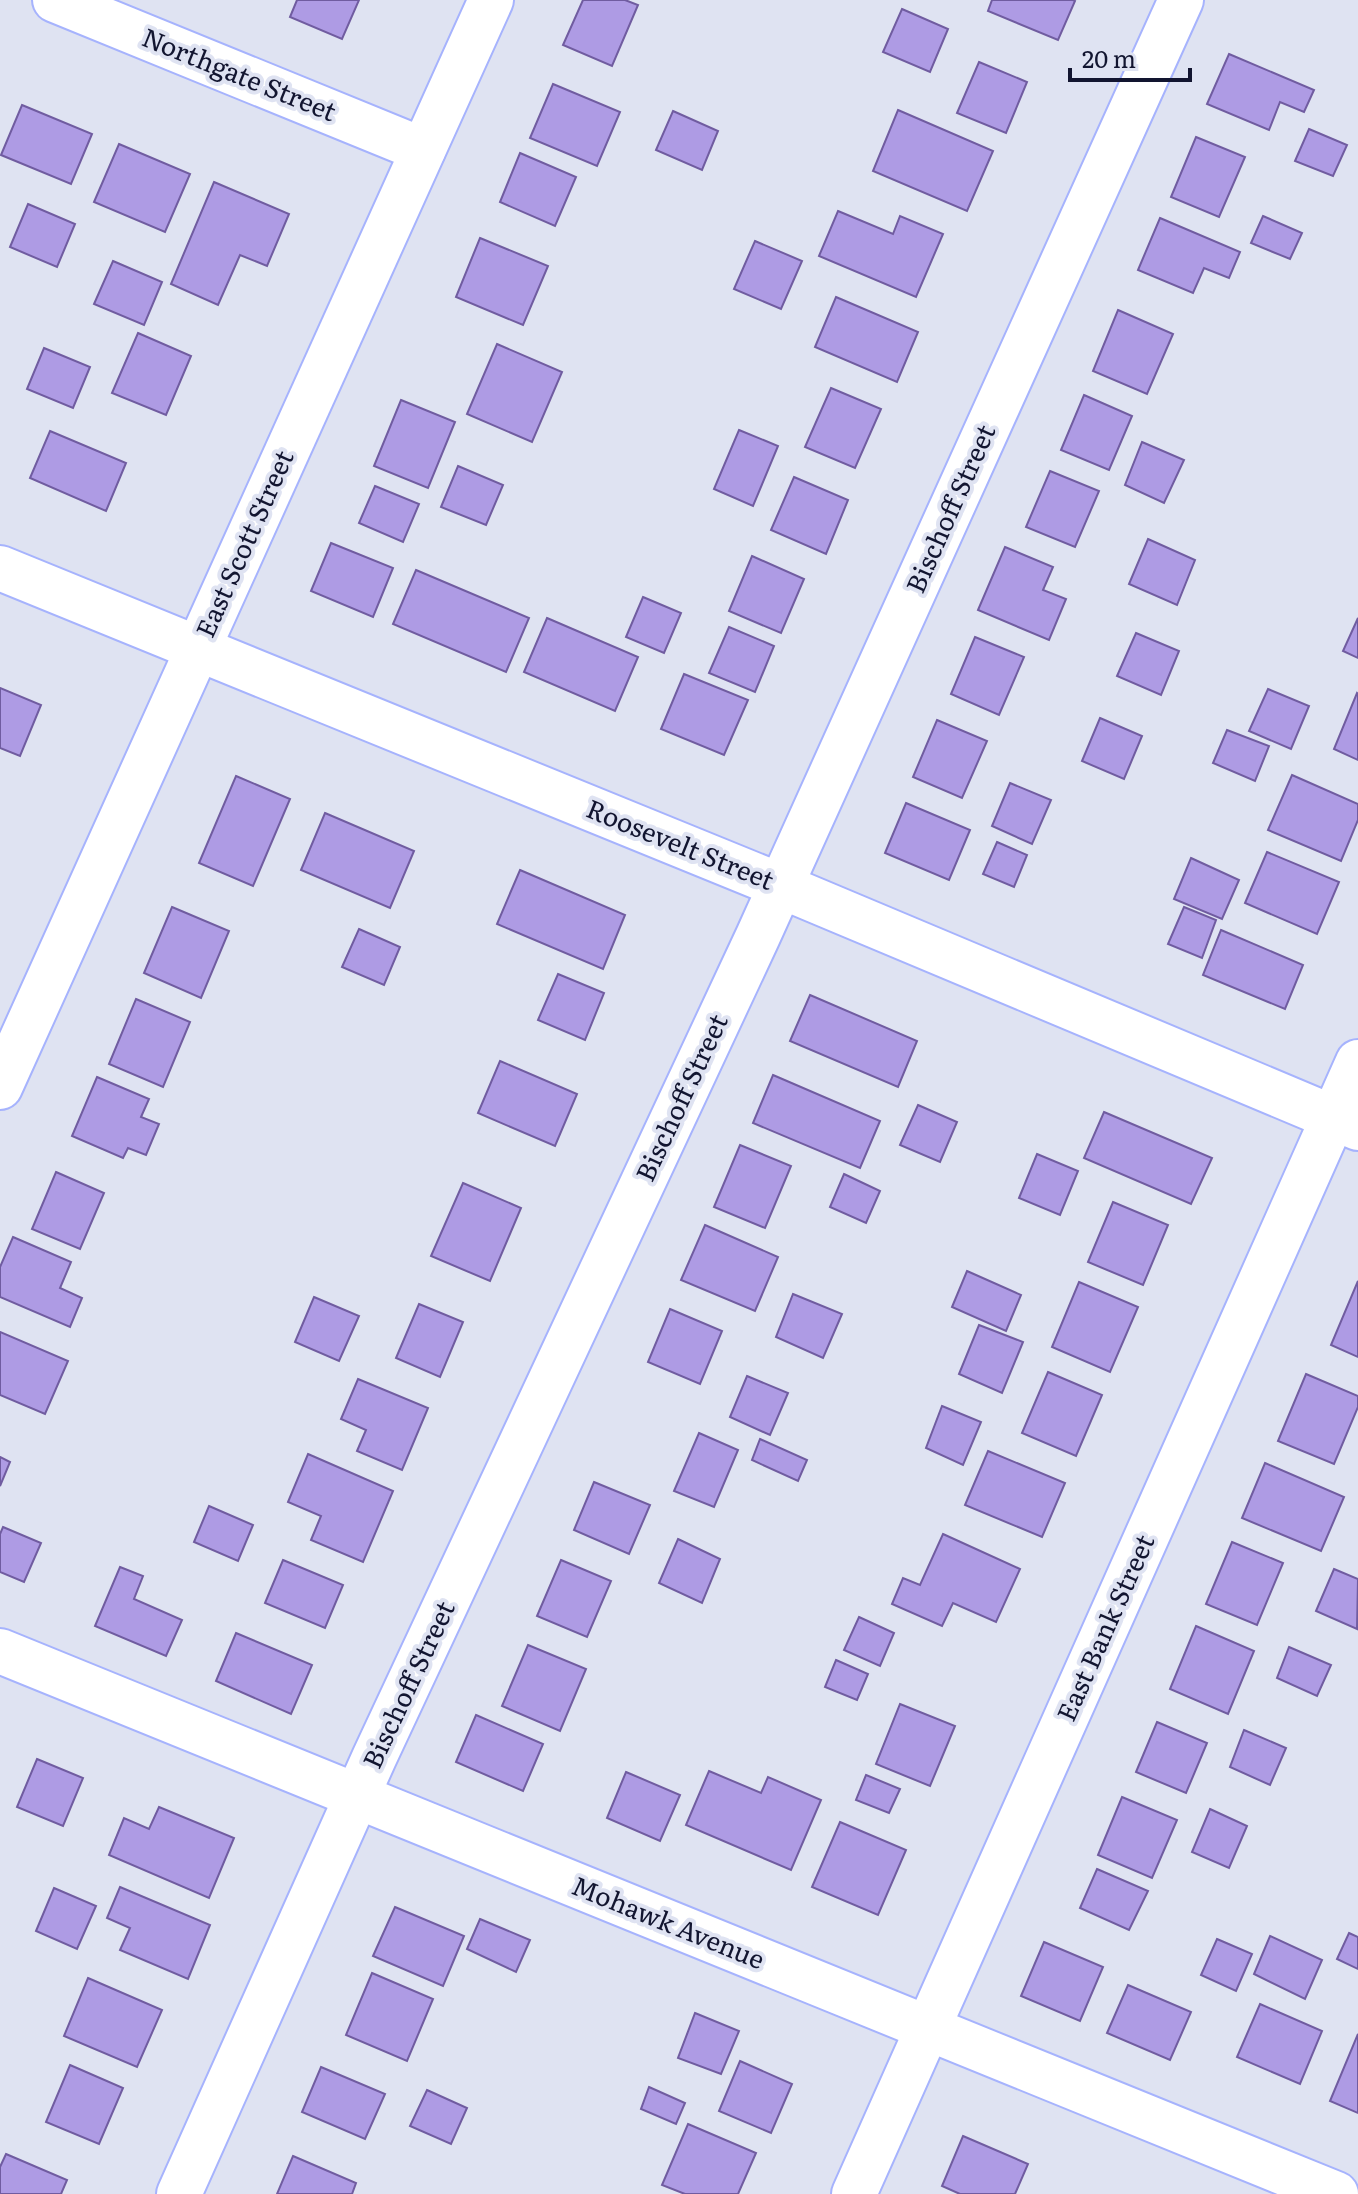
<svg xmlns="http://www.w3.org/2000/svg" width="1358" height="2194" font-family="Literata,serif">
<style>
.building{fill:#ae9be4;stroke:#705ca0;stroke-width:2}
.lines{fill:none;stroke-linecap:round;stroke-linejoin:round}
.minor-casing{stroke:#a6b3fd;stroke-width:48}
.minor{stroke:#fff;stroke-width:44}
.labels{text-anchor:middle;stroke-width:8;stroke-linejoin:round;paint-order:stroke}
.street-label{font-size:26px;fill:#121530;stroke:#dfe3f2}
</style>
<rect width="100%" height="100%" fill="#dfe3f2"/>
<g class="building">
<polygon points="297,0 359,0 342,39 290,17"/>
<polygon points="583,0 625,0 638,5 612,66 563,45"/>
<polygon points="992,0 1073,0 1075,1 1058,40 988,11"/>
<polygon points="902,9 948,29 930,72 883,52"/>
<polygon points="1229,54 1314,90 1304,112 1280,102 1269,130 1207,104"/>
<polygon points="979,62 1027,82 1006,133 957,113"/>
<polygon points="553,84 620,112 597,166 530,138"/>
<polygon points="22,105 92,134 71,184 1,155"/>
<polygon points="898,110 993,151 967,211 873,171"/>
<polygon points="673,111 718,131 702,170 656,150"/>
<polygon points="1309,129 1347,145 1333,176 1295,161"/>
<polygon points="1196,137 1245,157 1219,217 1171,197"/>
<polygon points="119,144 190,174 165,232 94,202"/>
<polygon points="520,153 576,177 555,226 500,202"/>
<polygon points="214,182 289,214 267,266 240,255 218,305 171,284"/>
<polygon points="28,204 75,224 57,267 10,247"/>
<polygon points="838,211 893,234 900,216 943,234 916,297 819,256"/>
<polygon points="1263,216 1302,233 1290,259 1251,243"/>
<polygon points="1160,218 1240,252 1229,278 1204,268 1193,293 1138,270"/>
<polygon points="480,238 548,266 523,325 456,297"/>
<polygon points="755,241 802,261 781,309 734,289"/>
<polygon points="113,261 162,282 144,325 94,304"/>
<polygon points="836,297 918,332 897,382 815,347"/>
<polygon points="1118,310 1173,334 1147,394 1093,371"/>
<polygon points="138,333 191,356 166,415 112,393"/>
<polygon points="497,344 562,372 532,442 467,414"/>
<polygon points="44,348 90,367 73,408 27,389"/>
<polygon points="831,388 881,409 855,468 805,447"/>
<polygon points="1084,395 1132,416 1109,470 1061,450"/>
<polygon points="401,400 455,422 428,488 374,466"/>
<polygon points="739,430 778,446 753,506 714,489"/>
<polygon points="50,431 126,463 106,511 30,478"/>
<polygon points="1142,442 1184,460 1164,503 1125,485"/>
<polygon points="458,466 503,485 486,525 441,507"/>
<polygon points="1050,471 1099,491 1075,547 1026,527"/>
<polygon points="794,477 848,500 826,554 771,530"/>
<polygon points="375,486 419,504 403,542 359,523"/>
<polygon points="1148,539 1195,560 1177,605 1129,584"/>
<polygon points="331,543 393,568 373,617 311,591"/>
<polygon points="1005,547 1053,567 1043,590 1066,599 1049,640 978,610"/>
<polygon points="752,556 804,579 781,633 729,611"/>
<polygon points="416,570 529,618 506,672 393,624"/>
<polygon points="643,597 681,613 664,653 626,637"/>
<polygon points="547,618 638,657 615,711 524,672"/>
<polygon points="1358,618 1358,658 1343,651"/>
<polygon points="729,627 774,646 755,692 709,673"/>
<polygon points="1136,633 1179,651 1161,695 1117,676"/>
<polygon points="975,637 1024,657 999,715 951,694"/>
<polygon points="684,674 748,700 724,755 661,729"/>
<polygon points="0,688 41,705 20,756 0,748"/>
<polygon points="1268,689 1309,706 1291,749 1249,731"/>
<polygon points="1357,693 1358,694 1358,760 1334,749"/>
<polygon points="1100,718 1142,736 1124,779 1082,761"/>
<polygon points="937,720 987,741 962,798 913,777"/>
<polygon points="1227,730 1269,746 1255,781 1213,763"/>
<polygon points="1292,775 1358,804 1358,820 1341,861 1268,830"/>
<polygon points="236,776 290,799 253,886 199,863"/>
<polygon points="1010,783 1051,800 1032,844 992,826"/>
<polygon points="906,803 970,830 949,880 885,853"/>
<polygon points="325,813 414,851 390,908 301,870"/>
<polygon points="997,842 1027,855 1014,887 983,874"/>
<polygon points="1267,852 1339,882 1317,934 1245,903"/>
<polygon points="1191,858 1239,880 1222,919 1174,899"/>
<polygon points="520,870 625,915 603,969 497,924"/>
<polygon points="172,907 229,931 201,998 144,973"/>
<polygon points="1184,907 1216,920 1202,958 1168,944"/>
<polygon points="359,929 400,947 384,985 342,967"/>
<polygon points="1221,930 1303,965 1285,1009 1203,975"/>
<polygon points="558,974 604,993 585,1040 538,1020"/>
<polygon points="810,995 917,1041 898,1087 790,1041"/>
<polygon points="136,999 190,1022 163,1087 109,1064"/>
<polygon points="500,1061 577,1094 555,1146 478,1113"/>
<polygon points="773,1075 880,1121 860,1168 753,1123"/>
<polygon points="97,1077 149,1099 141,1117 159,1124 146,1155 128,1148 123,1158 72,1136"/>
<polygon points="918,1105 957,1122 940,1162 900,1145"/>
<polygon points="1104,1112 1212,1158 1191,1204 1084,1158"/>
<polygon points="740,1145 791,1166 765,1228 714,1207"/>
<polygon points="1037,1154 1078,1171 1060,1215 1019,1198"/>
<polygon points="56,1172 104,1193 80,1249 32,1229"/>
<polygon points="844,1174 880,1191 866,1223 830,1207"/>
<polygon points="463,1183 521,1208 490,1281 431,1256"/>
<polygon points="1113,1202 1168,1225 1143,1285 1088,1262"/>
<polygon points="705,1225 778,1257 755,1311 681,1280"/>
<polygon points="13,1237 71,1262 60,1288 82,1298 70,1327 0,1297 0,1267"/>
<polygon points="967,1271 1021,1295 1006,1331 952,1307"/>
<polygon points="1358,1281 1358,1357 1331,1345"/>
<polygon points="1079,1282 1138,1307 1110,1372 1052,1347"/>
<polygon points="793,1294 842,1314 823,1358 776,1337"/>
<polygon points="314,1297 359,1316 339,1361 295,1342"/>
<polygon points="419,1304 463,1322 440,1377 396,1358"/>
<polygon points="670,1309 722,1331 700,1384 648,1362"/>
<polygon points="979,1325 1023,1342 1002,1393 959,1374"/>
<polygon points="0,1332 68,1361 45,1414 0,1395"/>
<polygon points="1048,1372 1102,1395 1076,1456 1022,1433"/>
<polygon points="1306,1374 1358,1396 1358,1407 1334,1464 1278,1441"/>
<polygon points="747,1376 788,1393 770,1435 730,1417"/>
<polygon points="358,1379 428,1408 402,1470 357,1451 366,1430 341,1419"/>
<polygon points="942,1406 981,1422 963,1465 926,1448"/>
<polygon points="699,1433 738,1450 714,1507 674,1491"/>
<polygon points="760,1439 807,1460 798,1481 752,1460"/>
<polygon points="988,1451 1065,1483 1042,1537 965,1505"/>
<polygon points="308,1454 393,1491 363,1562 311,1540 321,1516 288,1502"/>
<polygon points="0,1457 10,1462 0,1486"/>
<polygon points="1265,1463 1344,1497 1321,1551 1242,1518"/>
<polygon points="594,1482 650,1505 629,1554 574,1530"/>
<polygon points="209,1506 253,1525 238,1561 194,1542"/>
<polygon points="3,1527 41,1543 24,1582 0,1572 0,1534"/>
<polygon points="943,1534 1020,1569 996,1622 953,1603 942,1626 892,1604 903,1578 920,1585"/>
<polygon points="678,1539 720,1559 702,1603 659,1583"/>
<polygon points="1232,1542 1283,1563 1257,1625 1206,1604"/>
<polygon points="283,1560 343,1585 325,1628 265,1603"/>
<polygon points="561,1560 611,1581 587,1637 537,1616"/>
<polygon points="120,1567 143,1576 134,1599 182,1620 166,1656 95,1626"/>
<polygon points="1334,1569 1358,1579 1357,1629 1316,1611"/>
<polygon points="859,1617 894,1633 880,1666 844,1650"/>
<polygon points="1196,1626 1254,1651 1228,1714 1170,1689"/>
<polygon points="236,1633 312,1665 291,1714 216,1681"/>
<polygon points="528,1645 586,1669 560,1731 502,1706"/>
<polygon points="1289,1647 1331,1665 1317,1696 1277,1678"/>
<polygon points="836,1660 868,1674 857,1700 825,1687"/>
<polygon points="900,1704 955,1726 930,1786 876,1764"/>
<polygon points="476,1715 543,1744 523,1791 456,1762"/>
<polygon points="1157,1722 1207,1743 1186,1793 1136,1772"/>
<polygon points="1244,1730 1286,1748 1270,1785 1230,1767"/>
<polygon points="37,1759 83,1778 63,1826 17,1807"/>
<polygon points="709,1771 761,1793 768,1777 821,1800 791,1870 686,1825"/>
<polygon points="626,1772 680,1795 660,1841 607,1818"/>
<polygon points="866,1775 900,1789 889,1813 856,1800"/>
<polygon points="1122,1797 1177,1820 1152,1878 1098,1855"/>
<polygon points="159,1807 234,1838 209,1898 109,1855 124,1818 149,1829"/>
<polygon points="1210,1809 1247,1826 1229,1868 1192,1852"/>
<polygon points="840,1822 906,1850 878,1915 812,1887"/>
<polygon points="1097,1869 1148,1891 1129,1930 1080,1908"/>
<polygon points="120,1887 210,1925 188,1979 120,1950 130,1928 107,1918"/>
<polygon points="54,1888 96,1906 77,1949 36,1931"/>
<polygon points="395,1907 464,1936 443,1986 373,1956"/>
<polygon points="480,1919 530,1940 516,1972 467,1949"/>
<polygon points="1349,1933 1358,1937 1358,1969 1337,1959"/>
<polygon points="1270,1936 1322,1960 1305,1999 1254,1974"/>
<polygon points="1217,1939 1252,1954 1236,1991 1201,1975"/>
<polygon points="1044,1942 1103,1967 1080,2021 1021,1996"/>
<polygon points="372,1973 433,1999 407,2061 346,2035"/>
<polygon points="88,1978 162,2010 137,2067 64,2036"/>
<polygon points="1128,1985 1191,2012 1170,2060 1107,2033"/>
<polygon points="1260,2004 1322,2031 1300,2084 1237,2057"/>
<polygon points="695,2013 739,2031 721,2074 678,2058"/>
<polygon points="1358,2034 1358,2113 1330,2101"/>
<polygon points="740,2061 792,2084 771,2133 719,2111"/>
<polygon points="70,2065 123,2088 99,2144 46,2122"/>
<polygon points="321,2067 385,2094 365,2139 302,2112"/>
<polygon points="649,2087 685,2103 676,2124 641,2109"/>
<polygon points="427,2090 467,2108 451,2144 410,2126"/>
<polygon points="688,2124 756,2153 738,2194 685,2194 662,2185"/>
<polygon points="963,2136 1028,2164 1015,2194 960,2194 942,2186"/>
<polygon points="6,2154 67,2180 61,2194 0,2194 0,2167"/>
<polygon points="293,2156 356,2183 352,2194 277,2194"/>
</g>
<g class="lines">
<g class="minor-casing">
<g id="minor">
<polyline points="55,0 423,150"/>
<polyline points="0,568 781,886 1358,1128"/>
<polyline points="0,1087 491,0"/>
<polyline points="0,1651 1336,2194"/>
<polyline points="179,2194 374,1758 758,936 1181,0"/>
<polyline points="854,2194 1358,1062"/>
</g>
</g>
<use href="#minor" class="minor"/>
</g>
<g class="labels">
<g class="street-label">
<text transform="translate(239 75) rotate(22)" y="9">Northgate Street</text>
<text transform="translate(951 509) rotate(-66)" y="9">Bischoff Street</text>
<text transform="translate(245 544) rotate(-66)" y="9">East Scott Street</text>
<text transform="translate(680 845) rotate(22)" y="9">Roosevelt Street</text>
<text transform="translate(682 1098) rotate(-65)" y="9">Bischoff Street</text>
<text transform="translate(1106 1628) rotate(-66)" y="9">East Bank Street</text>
<text transform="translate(409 1685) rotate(-65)" y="9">Bischoff Street</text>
<text transform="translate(668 1923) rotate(22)" y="9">Mohawk Avenue</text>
</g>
</g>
<path d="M1070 68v12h120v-12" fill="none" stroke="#121530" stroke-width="4"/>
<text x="1082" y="68" font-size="24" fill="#121530" stroke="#dfe3f2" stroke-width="6" paint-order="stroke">20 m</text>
</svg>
